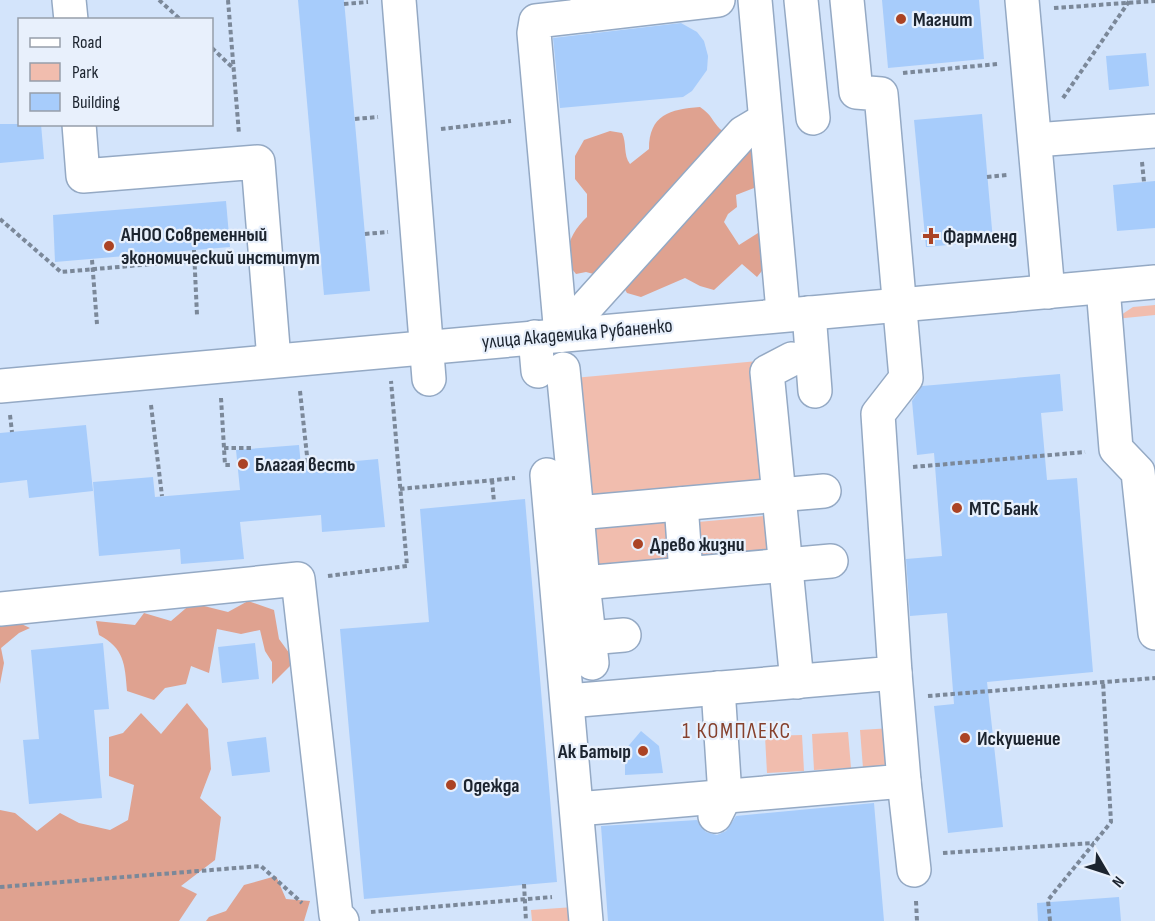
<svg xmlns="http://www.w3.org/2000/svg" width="1155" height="921" font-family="'Sofia Sans Condensed',sans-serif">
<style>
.green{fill:#f1bdae}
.forest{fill:#dfa290}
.building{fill:#a7ccfb}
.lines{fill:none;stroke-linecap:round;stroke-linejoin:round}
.minor-casing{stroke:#94a9c4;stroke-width:36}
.path{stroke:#7b8899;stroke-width:4;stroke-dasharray:4.5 3;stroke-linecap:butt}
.minor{stroke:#fff;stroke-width:33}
.poi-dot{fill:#ab4324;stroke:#e8f0fc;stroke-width:2}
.labels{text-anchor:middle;stroke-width:4.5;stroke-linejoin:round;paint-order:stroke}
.poi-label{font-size:20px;font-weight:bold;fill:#1c242f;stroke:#e8f0fc;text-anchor:start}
.street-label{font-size:20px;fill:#1c242f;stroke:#e8f0fc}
.quarter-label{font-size:22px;letter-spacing:1.5px;fill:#86412d;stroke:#e8f0fc}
</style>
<rect width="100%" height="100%" fill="#d3e4fb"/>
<g class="green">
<polygon points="1155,305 1155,315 1115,319 1133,307"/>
<polygon points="758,361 772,481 587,498 574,378"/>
<polygon points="776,515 779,548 690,557 687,523"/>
<polygon points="588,516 671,521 674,560 594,579"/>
<polygon points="892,728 895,765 863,768 860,730"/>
<polygon points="848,732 851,768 814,770 812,734"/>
<polygon points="802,735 804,771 767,773 765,736"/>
<polygon points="574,907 575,921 532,921 531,910"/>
</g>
<g class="forest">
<path d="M 700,107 C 712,115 712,121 720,129 C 728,136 743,137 754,139 L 758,196 L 754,188 L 736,195 L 737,207 L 728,214 L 724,222 L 739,245 L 758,233 L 766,239 L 772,258 L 757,277 L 742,264 L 714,290 L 700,286 L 685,278 L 641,297 L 627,293 L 620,281 L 586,272 L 576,274 C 559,255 571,232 587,217 L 587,194 L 575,179 L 575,156 L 584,140 L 610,131 L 622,133 C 627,143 623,155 630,164 L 649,149 C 649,115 670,109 700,107 Z"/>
<path d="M 248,601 L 274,610 L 279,639 L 295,661 L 272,684 L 272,662 L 265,651 L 260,630 L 241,634 L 217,629 L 209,673 L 191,666 L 186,684 L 165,688 L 154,700 L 127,691 C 125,664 124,648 99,635 L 96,621 L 135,625 L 144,613 L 171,621 L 192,603 L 228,612 Z"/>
<polygon points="11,619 30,628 19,633 1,648 4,663 0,684 0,622"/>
<polygon points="187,703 208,729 211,769 200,798 221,817 215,860 181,886 197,894 179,921 0,921 0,810 15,813 37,831 60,813 79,823 110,830 128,820 134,785 109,776 109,737 123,733 141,713 161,734"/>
<polygon points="276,876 286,899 310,901 304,921 206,921 209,917 226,911 244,885"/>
</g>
<g class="building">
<polygon points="298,0 344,0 370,291 324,295"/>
<polygon points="882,0 979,0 984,59 888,68"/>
<polygon points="681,23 697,32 704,41 708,56 707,70 692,91 683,97 560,108 553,38"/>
<polygon points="1146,53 1149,86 1109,90 1106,56"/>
<polygon points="982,114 993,241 926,247 914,120"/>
<polygon points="0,124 41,124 44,159 0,163"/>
<polygon points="1155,181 1155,228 1117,231 1113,185"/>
<polygon points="226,201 230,247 55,262 53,215"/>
<polygon points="1060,374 1063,411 1041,413 1047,480 1077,478 1093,672 987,682 1003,827 948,833 934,706 954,704 947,613 910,616 906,559 942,556 934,453 917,455 912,401 922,386"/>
<polygon points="86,425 93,491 29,498 27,480 0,483 0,433"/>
<polygon points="299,445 301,466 378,459 385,527 322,532 321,515 240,522 244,559 181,564 180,549 99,556 93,482 153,477 155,497 240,490 236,450"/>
<polygon points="525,499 557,882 364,899 340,629 429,622 420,509"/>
<polygon points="103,643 109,709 94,710 102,798 29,804 23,740 39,739 31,650"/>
<polygon points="255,643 259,679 222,683 218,647"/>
<polygon points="641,731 659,746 663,773 625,775 625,750"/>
<polygon points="266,737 270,772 232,776 227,742"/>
<polygon points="874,803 884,921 608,921 601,826 697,820 706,832 717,835 726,831 736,816"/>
<polygon points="1119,897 1121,921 1038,921 1037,903"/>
</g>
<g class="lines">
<g class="minor-casing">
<g id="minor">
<polyline points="69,0 71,20"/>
<polyline points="399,0 429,379"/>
<polyline points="587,0 588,15 718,0"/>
<polyline points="755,0 782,300"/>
<polyline points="801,0 813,118"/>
<polyline points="1022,0 1048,292"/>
<polyline points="79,124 83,176 258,162 274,360"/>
<polyline points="1035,140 1155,131"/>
<polyline points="1103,287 1116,449 1138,472 1155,633"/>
<polyline points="809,313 815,391"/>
<polyline points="561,335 534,33 536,21 588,15"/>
<polyline points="561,335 743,133 765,120"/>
<polyline points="535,337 538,371"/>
<polyline points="792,359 767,372 797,682"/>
<polyline points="563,369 577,513 824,491"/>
<polyline points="0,386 1155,282"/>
<polyline points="547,475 586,921"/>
<polyline points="681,504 686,573"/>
<polyline points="577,513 583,583 831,561"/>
<polyline points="583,583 592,663"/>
<polyline points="0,609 298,579 336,915 342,921"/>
<polyline points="589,638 624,635"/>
<polyline points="568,701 895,673 878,414 906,378 881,94 856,92 847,0"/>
<polyline points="904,781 914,870"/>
<polyline points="577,809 904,781 895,673"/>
<polyline points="715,816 725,796 718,688"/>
</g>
</g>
<g class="path">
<polyline points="159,0 181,20"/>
<polyline points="228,0 239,134"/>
<polyline points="344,4 368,2"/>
<polyline points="1054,8 1155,1"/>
<polyline points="212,48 233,68"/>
<polyline points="903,73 997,64"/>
<polyline points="1063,98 1130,0"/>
<polyline points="355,119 378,117"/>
<polyline points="441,129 511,121"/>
<polyline points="1142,162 1144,182"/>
<polyline points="987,177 1007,175"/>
<polyline points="0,219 61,272 233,257"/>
<polyline points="365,234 388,232"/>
<polyline points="194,250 197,315"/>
<polyline points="92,260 97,324"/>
<polyline points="300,391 308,465"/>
<polyline points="221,398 225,465 232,465"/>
<polyline points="151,405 162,496"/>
<polyline points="10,415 12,432"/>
<polyline points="224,448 251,448"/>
<polyline points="913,467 1085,452"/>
<polyline points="492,480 494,502"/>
<polyline points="400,489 515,478"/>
<polyline points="328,576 407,566 391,381"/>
<polyline points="928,696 1155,678"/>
<polyline points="943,853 1094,843"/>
<polyline points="524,884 526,921"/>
<polyline points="0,887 261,866 302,903"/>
<polyline points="916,901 917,921"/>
<polyline points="371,912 552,897"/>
<polyline points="1050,921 1048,900 1111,822 1103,682"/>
</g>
<use href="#minor" class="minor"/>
</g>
<g class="poi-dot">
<circle cx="901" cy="19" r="6"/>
<path d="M928 227h6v6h6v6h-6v6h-6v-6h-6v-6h6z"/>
<circle cx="109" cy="246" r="6"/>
<circle cx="243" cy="464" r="6"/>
<circle cx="957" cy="508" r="6"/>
<circle cx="638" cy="544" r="6"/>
<circle cx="965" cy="738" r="6"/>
<circle cx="643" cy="751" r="6"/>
<circle cx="451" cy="785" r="6"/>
</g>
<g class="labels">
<g class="poi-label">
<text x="913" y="26">Магнит</text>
<text x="121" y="241">АНОО Современный<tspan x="121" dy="23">экономический институт</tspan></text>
<text x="943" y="243">Фармленд</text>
<text x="255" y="471">Благая весть</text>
<text x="969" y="515">МТС Банк</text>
<text x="650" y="551">Древо жизни</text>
<text x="977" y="745">Искушение</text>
<text x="631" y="758" text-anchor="end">Ак Батыр</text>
<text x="463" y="792">Одежда</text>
</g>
<g class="street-label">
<text transform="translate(577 333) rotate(-5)" y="7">улица Академика Рубаненко</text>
</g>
<g class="quarter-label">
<text x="737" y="738">1 КОМПЛЕКС</text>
</g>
</g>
<rect x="18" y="18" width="195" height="108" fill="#e8f0fc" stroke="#969eaa" stroke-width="1.5"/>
<rect x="30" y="38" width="30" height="9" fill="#ffffff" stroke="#969eaa" stroke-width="1.5"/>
<text x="72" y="48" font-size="18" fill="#1c242f">Road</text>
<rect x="30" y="63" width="30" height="18" fill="#f1bdae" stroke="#969eaa" stroke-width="1.5"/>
<text x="72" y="78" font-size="18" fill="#1c242f">Park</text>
<rect x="30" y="93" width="30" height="18" fill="#a7ccfb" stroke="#969eaa" stroke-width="1.5"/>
<text x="72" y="108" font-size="18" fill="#1c242f">Building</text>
<g transform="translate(1107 873) rotate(129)" stroke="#e8f0fc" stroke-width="4.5" paint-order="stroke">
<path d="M0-4.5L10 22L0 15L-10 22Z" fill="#1c242f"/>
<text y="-9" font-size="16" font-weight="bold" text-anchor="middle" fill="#1c242f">N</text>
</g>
</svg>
